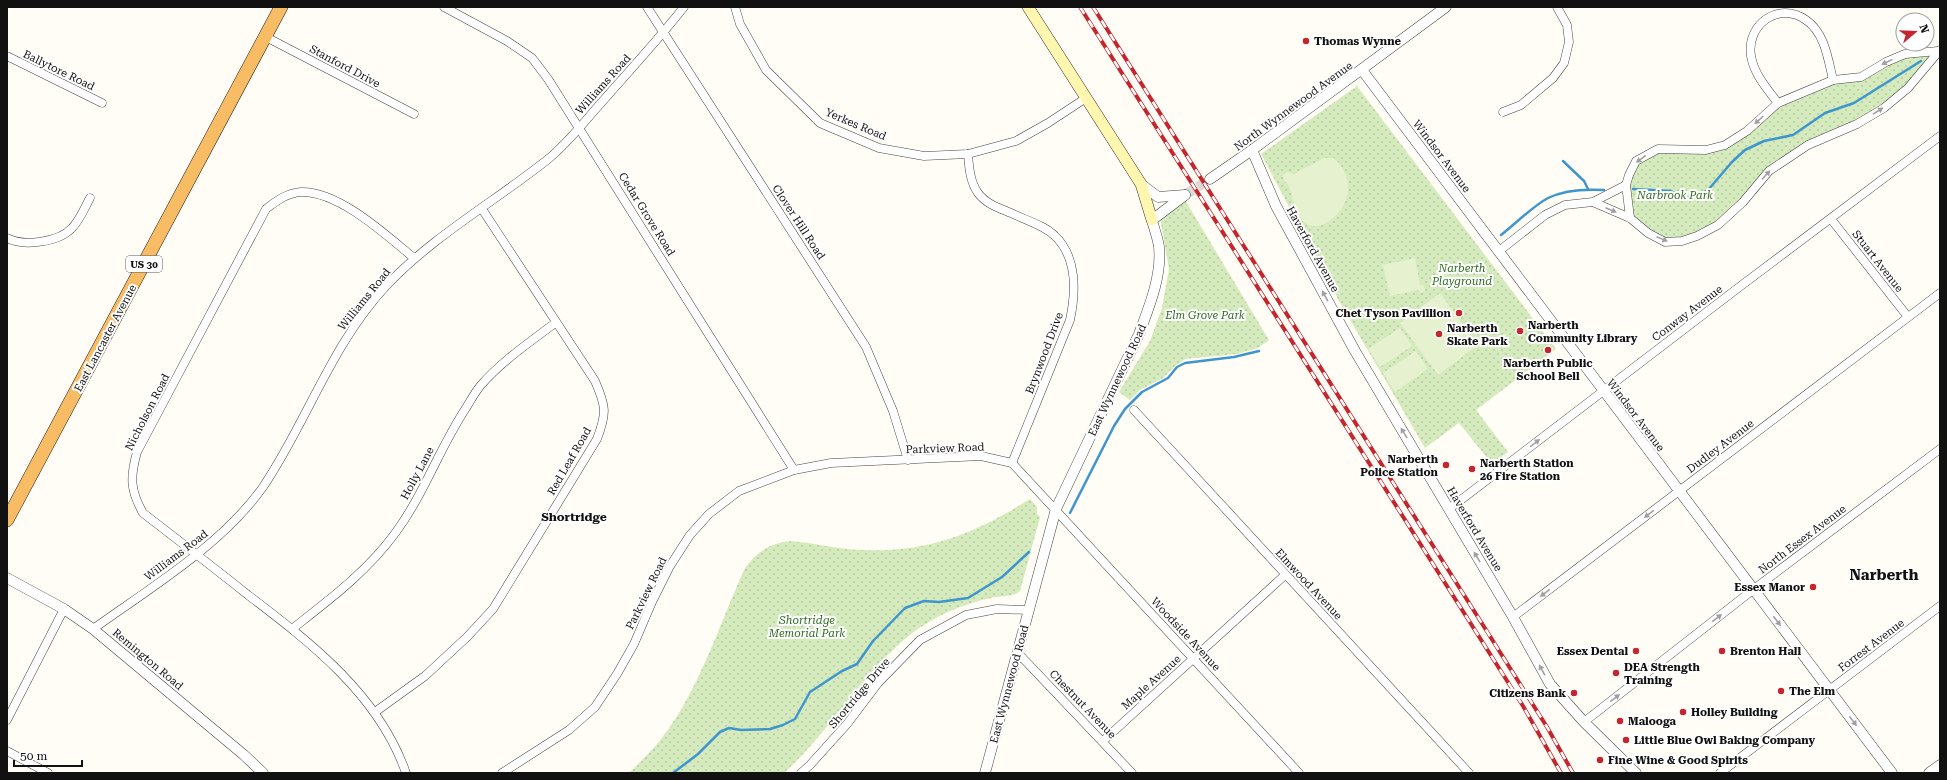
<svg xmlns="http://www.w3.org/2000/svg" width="1947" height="780" font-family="'Roboto Serif',serif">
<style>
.park{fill:url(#park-dots)}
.pitch{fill:#e6f2cf}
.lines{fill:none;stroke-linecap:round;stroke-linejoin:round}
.stream{stroke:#3f96cf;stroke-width:2.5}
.tertiary-tunnel{stroke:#dbdad3;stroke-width:10;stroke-dasharray:10 5;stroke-linecap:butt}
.minor-casing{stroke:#444;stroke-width:9}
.tertiary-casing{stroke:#444;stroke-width:11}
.secondary-casing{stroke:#333;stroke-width:12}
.trunk-casing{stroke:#222;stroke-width:14}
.minor{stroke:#fff;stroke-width:8}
.tertiary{stroke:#fff;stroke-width:10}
.secondary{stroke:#fff6b0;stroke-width:11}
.trunk{stroke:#f7bc64;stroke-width:13}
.rail-casing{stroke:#c4262e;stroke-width:4}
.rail{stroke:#fff;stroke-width:2.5;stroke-dasharray:8;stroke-linecap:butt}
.oneway{fill:#a0a0a0}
.poi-dot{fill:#c4262e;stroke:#fff;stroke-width:1.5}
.labels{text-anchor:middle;stroke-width:4;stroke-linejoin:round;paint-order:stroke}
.shield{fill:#fff;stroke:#585858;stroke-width:1}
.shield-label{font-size:10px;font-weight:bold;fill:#111}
.poi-label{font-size:11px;font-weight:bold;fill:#111;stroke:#fff;text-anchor:start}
.street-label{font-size:11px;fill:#111;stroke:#fff}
.park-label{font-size:11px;font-style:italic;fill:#2f6b1f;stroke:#fff}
.neighbourhood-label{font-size:12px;font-weight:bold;fill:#111;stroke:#fff}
.district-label{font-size:15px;font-weight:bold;fill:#111;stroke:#fff}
</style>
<defs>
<pattern id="park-dots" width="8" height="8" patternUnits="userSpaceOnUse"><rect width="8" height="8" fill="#d5ebbd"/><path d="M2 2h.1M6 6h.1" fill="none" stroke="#b6c8a1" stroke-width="1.8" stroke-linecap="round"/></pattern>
</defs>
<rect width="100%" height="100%" fill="#fffdf5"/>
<g class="park">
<polygon points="1938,51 1884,108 1808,145 1769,171 1711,229 1665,242 1630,218 1629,175 1636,161 1658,149 1725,145 1778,103 1833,80 1861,77 1886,62"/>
<polygon points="1357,86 1556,349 1476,410 1508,452 1492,464 1459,423 1425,448 1339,301 1261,154"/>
<polygon points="1185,200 1269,340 1258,348 1237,354 1185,359 1174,367 1163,378 1140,390 1130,400 1119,392 1150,341 1162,308 1169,269 1160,217"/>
<path d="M 1030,499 L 1037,507 L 1037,514 L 1040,517 L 1020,591 C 1014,597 999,596 991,598 C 962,604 935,616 911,634 C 864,672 830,731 784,773 L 629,773 C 641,761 654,749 664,735 C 699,690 721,620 745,568 C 758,551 770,543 791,541 C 814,543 837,549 861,550 C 928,553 974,534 1030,499 Z"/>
</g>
<g class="pitch">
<path d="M 1324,158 L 1334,158 C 1373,195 1321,242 1303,221 C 1296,214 1292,194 1288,184 L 1284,181 L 1283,175 L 1287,172 L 1294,174 Z"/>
<polygon points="1415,258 1420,285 1423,285 1425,291 1421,293 1418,290 1390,296 1383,265"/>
<polygon points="1440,293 1478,345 1438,375 1400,323"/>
<polygon points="1400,328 1412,346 1380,367 1368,349"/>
<polygon points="1416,351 1428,369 1395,392 1383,373"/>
</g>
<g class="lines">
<g class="stream">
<polyline points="1563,161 1584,181 1588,189"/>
<polyline points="1633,189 1671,191 1683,198 1694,197 1708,190 1732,162 1745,150 1764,141 1793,135 1825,113 1854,103 1921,61"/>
<path d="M 1501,235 C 1515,224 1533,206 1548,198 C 1564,190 1586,189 1604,190"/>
<polyline points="1070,513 1114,426 1125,409 1142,392 1168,378 1177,367 1185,363 1234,357 1259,351"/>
<polyline points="673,773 698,754 720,732 729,728 741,730 770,729 783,725 795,719 810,692 842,671 857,664 873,641 905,608 924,601 939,602 968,598 1002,577 1029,552"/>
</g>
<polyline class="tertiary-tunnel" points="1185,195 1210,179"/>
<g class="minor-casing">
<g id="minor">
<polyline points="444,7 507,41 532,58 548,79 794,470"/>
<polyline points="647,7 866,347 893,411 908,460"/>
<polyline points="735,7 740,24 766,70 820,123 879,148 924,156 968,154 1016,141 1048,123 1086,98"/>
<polyline points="266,37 414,114"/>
<polyline points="7,56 102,103"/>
<path d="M 1778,103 C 1767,89 1754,74 1751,56 C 1746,24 1779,1 1806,20 C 1825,33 1828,59 1833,80"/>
<polyline points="1503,112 1521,105 1553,78 1564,63 1569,42 1567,25 1557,7"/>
<path d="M 968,154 C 969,167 970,182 978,193 C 986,204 999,208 1011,213 C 1025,220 1044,225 1055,236 C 1077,257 1076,292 1070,320 L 1012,463"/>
<polyline points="1593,202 1630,218 1648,233 1665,242 1682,241 1697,236 1718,225 1743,202 1769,171 1808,145 1857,124 1884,108 1908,88 1940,50"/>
<polyline points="1630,218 1626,185 1629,175 1636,161 1658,149 1706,150 1725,145 1747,131 1778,103 1833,80 1861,77 1886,62 1905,54 1938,51"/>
<polyline points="1831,219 1908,317"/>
<path d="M 7,238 C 24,247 59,242 72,228 C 80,220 85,207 90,198"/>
<polyline points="1499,251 1545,215 1565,205 1593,202 1626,185"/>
<polyline points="1134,410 1469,773"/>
<polyline points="1449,509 1738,288 1940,136"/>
<polyline points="1513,617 1940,293"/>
<path d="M 93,629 C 150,588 222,545 263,487 C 307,422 331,345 386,286 C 432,237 494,202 547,160 C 567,144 584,122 601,103 C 629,71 658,40 684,7"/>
<path d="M 292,629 C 329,600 368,571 396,532 C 424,494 440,447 466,408 C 471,400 475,392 481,385 C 502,361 530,342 555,323"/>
<polyline points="1017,652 1132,773"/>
<path d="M 375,712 L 425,676 L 467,637 L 493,609 L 597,439 C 607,413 606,406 595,381 L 482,209"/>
<polyline points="7,720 64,609"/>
<polyline points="1584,722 1754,589 1940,449"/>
<polyline points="1103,741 1285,575"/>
<polyline points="7,751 48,773"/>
<path d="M 406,773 C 379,695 311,643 248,595 C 213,567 178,540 143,513 C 130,490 130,477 137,452 L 266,209 C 276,201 287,193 301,192 C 339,191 386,235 414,258"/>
<polyline points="502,773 569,730 595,707 617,674 634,644 652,602 670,566 690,535 709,514 739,491 794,470 831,463 981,456 1012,463 1299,773"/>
<polyline points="801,773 810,765 847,724 878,683 920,640 966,615 997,609 1028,610"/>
<polyline points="1720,773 1940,606"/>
</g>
</g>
<g class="tertiary-casing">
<g id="tertiary">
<polyline points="1362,70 1892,773"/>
<polyline points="1252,150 1276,206 1355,351 1513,617 1550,684 1584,722 1636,773"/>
<polyline points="1210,179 1252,150 1446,7"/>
<polyline points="1141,184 1158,197 1185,195"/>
<polyline points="7,578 64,609 93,629 244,755 263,773"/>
<path d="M 985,773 L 1056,509 L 1139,334 C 1149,307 1162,276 1159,247 C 1158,238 1154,229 1152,220 L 1185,195"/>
<polyline points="1929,773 1940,765"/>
</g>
</g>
<g class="secondary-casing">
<polyline id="secondary" points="1028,7 1141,184 1152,220"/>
</g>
<g class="trunk-casing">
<polyline id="trunk" points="7,520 281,7"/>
</g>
<use href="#minor" class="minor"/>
<use href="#tertiary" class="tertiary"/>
<use href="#secondary" class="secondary"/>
<use href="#trunk" class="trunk"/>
<g class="rail-casing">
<g id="rail">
<polyline points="1080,7 1523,706 1561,773"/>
<polyline points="1093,7 1476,614 1547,727 1573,773"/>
</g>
</g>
<use href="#rail" class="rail"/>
</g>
<defs><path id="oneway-solid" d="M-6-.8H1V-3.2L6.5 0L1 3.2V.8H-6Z"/></defs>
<g class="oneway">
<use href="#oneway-solid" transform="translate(1887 62) rotate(154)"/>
<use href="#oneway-solid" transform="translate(1878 111) rotate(-32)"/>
<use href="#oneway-solid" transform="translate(1759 120) rotate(138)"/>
<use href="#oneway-solid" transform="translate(1641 159) rotate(144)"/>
<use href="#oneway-solid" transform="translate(1766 175) rotate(-48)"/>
<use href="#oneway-solid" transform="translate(1611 210) rotate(23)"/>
<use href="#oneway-solid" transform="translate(1662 239) rotate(22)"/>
<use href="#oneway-solid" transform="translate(1325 296) rotate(-119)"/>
<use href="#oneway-solid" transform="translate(1404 433) rotate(-121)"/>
<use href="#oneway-solid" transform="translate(1535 443) rotate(-37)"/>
<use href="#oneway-solid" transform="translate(1649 514) rotate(143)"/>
<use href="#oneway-solid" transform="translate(1477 557) rotate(-121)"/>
<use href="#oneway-solid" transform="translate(1545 593) rotate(143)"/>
<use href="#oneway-solid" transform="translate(1717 618) rotate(-38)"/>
<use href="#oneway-solid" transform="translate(1777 621) rotate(53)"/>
<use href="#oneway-solid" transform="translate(1542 670) rotate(-119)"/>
<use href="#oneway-solid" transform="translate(1615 698) rotate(-38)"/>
<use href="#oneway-solid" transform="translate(1853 721) rotate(53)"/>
</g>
<g class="poi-dot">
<circle cx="1306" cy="41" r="4"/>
<circle cx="1459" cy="313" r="4"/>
<circle cx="1520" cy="331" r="4"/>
<circle cx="1439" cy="334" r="4"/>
<circle cx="1548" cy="350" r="4"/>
<circle cx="1446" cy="465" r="4"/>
<circle cx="1472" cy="469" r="4"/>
<circle cx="1813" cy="587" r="4"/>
<circle cx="1636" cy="651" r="4"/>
<circle cx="1722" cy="651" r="4"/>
<circle cx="1616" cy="673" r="4"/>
<circle cx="1781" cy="691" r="4"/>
<circle cx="1574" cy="693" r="4"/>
<circle cx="1683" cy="712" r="4"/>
<circle cx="1620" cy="721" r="4"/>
<circle cx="1626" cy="740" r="4"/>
<circle cx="1600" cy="760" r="4"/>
</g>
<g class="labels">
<rect class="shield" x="126" y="256" width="36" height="16" rx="3"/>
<g class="shield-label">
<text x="144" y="268">US 30</text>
</g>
<g class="poi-label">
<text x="1314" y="45">Thomas Wynne</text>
<text x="1451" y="317" text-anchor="end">Chet Tyson Pavillion</text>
<text x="1528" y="329">Narberth<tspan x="1528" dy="13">Community Library</tspan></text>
<text x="1447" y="332">Narberth<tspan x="1447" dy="13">Skate Park</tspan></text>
<text x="1548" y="367" text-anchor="middle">Narberth Public<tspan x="1548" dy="13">School Bell</tspan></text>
<text x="1438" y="463" text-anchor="end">Narberth<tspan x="1438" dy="13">Police Station</tspan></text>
<text x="1480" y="467">Narberth Station<tspan x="1480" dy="13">26 Fire Station</tspan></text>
<text x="1805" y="591" text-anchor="end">Essex Manor</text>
<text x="1628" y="655" text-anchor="end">Essex Dental</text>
<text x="1730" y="655">Brenton Hall</text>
<text x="1624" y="671">DEA Strength<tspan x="1624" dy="13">Training</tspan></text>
<text x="1789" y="695">The Elm</text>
<text x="1566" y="697" text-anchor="end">Citizens Bank</text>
<text x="1691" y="716">Holley Building</text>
<text x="1628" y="725">Malooga</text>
<text x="1634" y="744">Little Blue Owl Baking Company</text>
<text x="1608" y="764">Fine Wine &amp; Good Spirits</text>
</g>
<g class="street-label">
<text transform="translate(345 66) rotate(28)" y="4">Stanford Drive</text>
<text transform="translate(59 70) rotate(26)" y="4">Ballytore Road</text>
<text transform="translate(603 84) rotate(-48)" y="4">Williams Road</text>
<text transform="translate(1293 106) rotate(-36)" y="4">North Wynnewood Avenue</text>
<text transform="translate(856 124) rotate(23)" y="4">Yerkes Road</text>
<text transform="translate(1442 156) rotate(53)" y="4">Windsor Avenue</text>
<text transform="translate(647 214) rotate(58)" y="4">Cedar Grove Road</text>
<text transform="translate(799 222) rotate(57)" y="4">Clover Hill Road</text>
<text transform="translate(1313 249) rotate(61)" y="4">Haverford Avenue</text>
<text transform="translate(1878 261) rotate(52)" y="4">Stuart Avenue</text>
<text transform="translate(364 299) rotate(-51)" y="4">Williams Road</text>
<text transform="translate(1687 313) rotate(-37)" y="4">Conway Avenue</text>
<text transform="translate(105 338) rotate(-62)" y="4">East Lancaster Avenue</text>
<text transform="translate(1044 353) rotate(-69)" y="4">Brynwood Drive</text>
<text transform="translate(1117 380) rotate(-65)" y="4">East Wynnewood Road</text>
<text transform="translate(147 412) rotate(-63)" y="4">Nicholson Road</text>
<text transform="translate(1636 415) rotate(53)" y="4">Windsor Avenue</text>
<text transform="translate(1720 446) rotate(-37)" y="4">Dudley Avenue</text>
<text transform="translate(945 448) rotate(-2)" y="4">Parkview Road</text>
<text transform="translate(569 461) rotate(-60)" y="4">Red Leaf Road</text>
<text transform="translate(417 473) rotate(-62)" y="4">Holly Lane</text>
<text transform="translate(1475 529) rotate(59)" y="4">Haverford Avenue</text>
<text transform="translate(1802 539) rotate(-37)" y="4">North Essex Avenue</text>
<text transform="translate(176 555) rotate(-37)" y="4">Williams Road</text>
<text transform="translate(1309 584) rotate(47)" y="4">Elmwood Avenue</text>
<text transform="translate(646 593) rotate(-64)" y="4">Parkview Road</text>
<text transform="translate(1186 634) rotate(47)" y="4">Woodside Avenue</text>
<text transform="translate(1871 645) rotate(-37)" y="4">Forrest Avenue</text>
<text transform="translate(148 659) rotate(40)" y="4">Remington Road</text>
<text transform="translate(1151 682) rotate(-42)" y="4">Maple Avenue</text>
<text transform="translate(1009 684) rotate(-75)" y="4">East Wynnewood Road</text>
<text transform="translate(859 693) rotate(-50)" y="4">Shortridge Drive</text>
<text transform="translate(1083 704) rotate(46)" y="4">Chestnut Avenue</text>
</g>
<g class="park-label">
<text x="1675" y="199">Narbrook Park</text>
<text x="1462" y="272">Narberth<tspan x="1462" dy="13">Playground</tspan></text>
<text x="1205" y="319">Elm Grove Park</text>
<text x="807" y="624">Shortridge<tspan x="807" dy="13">Memorial Park</tspan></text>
</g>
<g class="neighbourhood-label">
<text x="574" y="521">Shortridge</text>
</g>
<g class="district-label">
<text x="1884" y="580">Narberth</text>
</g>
</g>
<rect width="1947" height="780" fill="none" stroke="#111111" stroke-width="16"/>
<g transform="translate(1915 32) rotate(71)"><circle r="19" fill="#ffffff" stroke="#a0a0a0"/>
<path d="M0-3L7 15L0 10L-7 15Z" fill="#c4262e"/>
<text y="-6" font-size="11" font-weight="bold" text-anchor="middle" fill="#111111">N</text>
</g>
<path d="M14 760v6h68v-6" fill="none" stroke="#111111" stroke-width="2"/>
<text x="20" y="760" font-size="12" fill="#111111" stroke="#ffffff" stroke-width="3" paint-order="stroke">50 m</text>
</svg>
